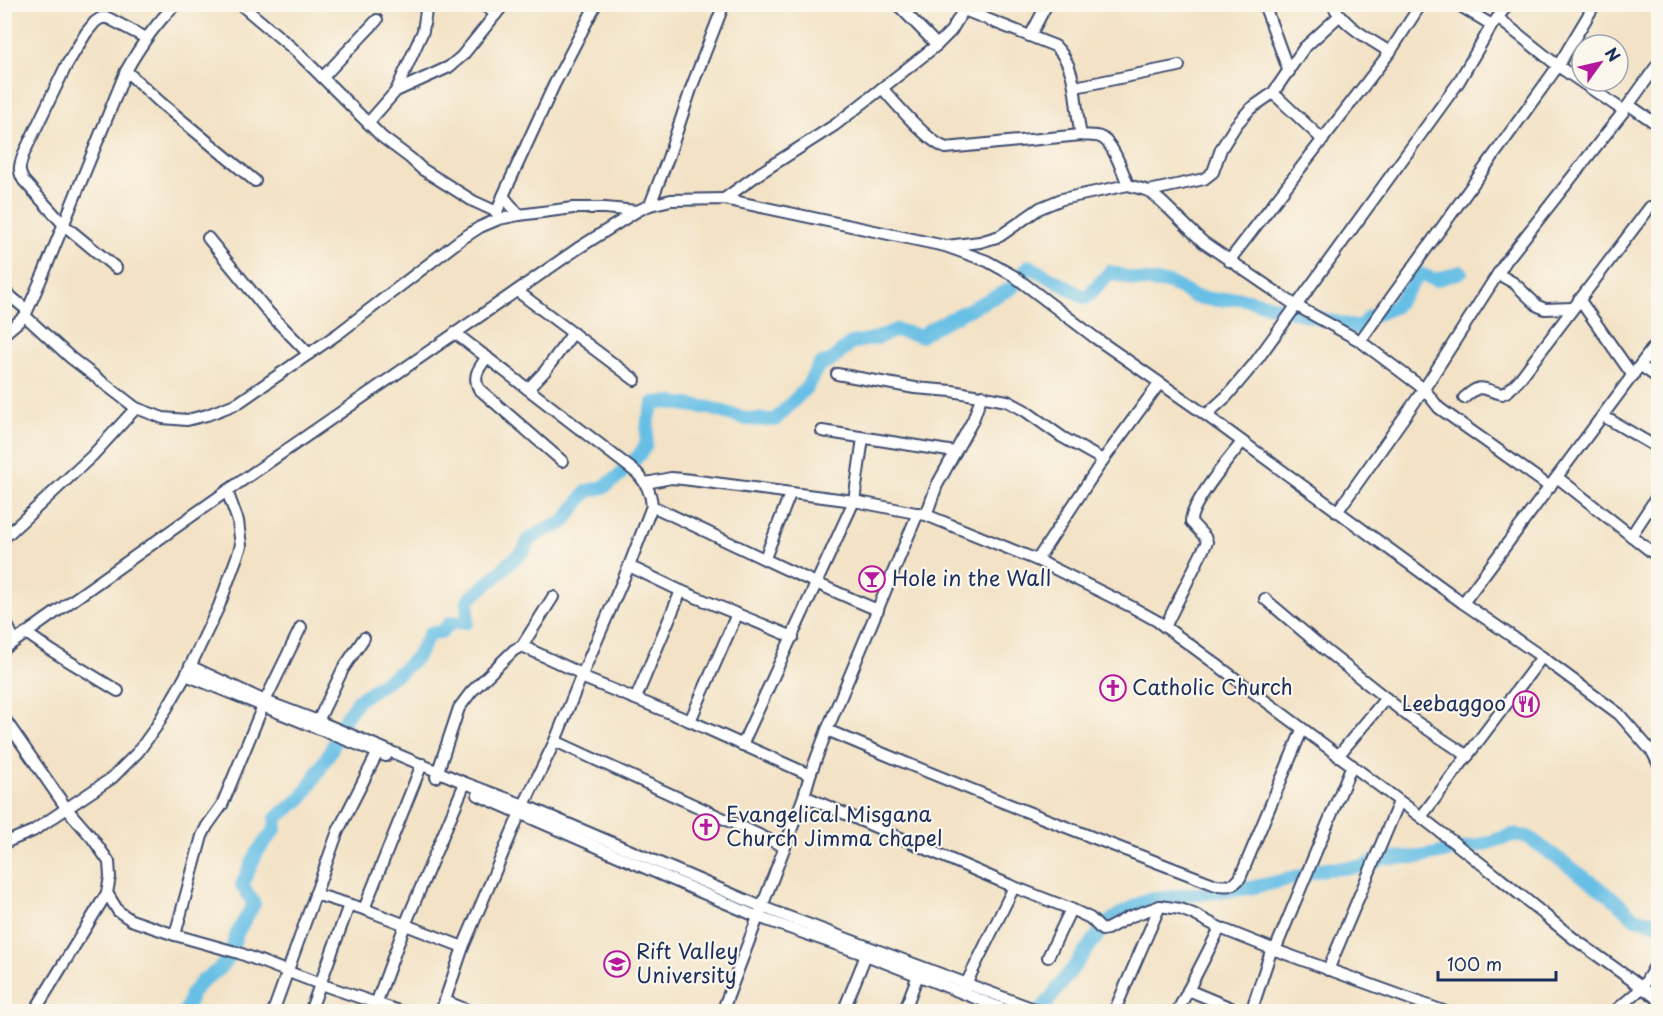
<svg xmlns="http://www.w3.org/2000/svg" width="1663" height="1016" font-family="'Playpen Sans',sans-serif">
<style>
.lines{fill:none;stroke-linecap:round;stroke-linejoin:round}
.river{stroke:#68bfe5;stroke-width:14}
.minor-casing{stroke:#3b4a6d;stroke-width:14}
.minor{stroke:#fff;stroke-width:10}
.labels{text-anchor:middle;stroke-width:4.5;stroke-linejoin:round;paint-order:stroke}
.poi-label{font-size:21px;fill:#1b2f5e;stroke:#fbf7ec;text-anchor:start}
</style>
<rect width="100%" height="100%" fill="#fbf7ec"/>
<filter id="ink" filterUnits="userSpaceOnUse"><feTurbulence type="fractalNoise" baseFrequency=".0167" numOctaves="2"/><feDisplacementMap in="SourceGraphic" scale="12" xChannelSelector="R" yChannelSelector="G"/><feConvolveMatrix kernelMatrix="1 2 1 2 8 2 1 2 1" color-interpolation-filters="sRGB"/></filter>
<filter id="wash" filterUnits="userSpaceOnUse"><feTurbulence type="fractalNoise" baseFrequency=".008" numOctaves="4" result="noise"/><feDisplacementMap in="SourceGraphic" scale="24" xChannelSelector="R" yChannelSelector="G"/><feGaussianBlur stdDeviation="1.35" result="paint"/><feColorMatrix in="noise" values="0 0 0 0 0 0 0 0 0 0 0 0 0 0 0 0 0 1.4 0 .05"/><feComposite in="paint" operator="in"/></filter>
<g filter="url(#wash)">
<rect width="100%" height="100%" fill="#f3e2c5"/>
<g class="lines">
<g class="river">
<polyline points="184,1012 188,1006 191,994 203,980 217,971 229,958 237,933 254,904 242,885 257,852 275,829 276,818 302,798 330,752 346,717 358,700 401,671 417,657 430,633 442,632 450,623 467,622 468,600 493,579 508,564 524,551 528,540 545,530 563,523 587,491 604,487 619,476 640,454 646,445 648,420 654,403 666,402 710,408 746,419 775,420 807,387 819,365 832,360 851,343 877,338 896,330 921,336 932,328 1012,288 1029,266 1086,298 1110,272 1136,280 1170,283 1195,297 1217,300 1240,298 1359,328 1369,317 1394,307 1420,274 1435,280 1461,272"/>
<polyline points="1040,1012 1106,924 1119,915 1147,900 1250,888 1294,878 1324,869 1363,867 1383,858 1420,857 1481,845 1512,835 1528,837 1613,898 1633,917 1658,924"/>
</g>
</g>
</g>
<g filter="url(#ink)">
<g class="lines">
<g class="minor-casing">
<g id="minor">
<polyline points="240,4 297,52 382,137 410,158 422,169 473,201 497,212"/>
<polyline points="482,4 496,14"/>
<polyline points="897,4 937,45"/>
<polyline points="1264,4 1289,72"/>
<path d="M 1332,4 C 1345,27 1368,38 1390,52"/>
<polyline points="1457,4 1492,25"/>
<polyline points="4,6 5,4"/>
<path d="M 964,10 L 1055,46 C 1079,68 1074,106 1081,135 C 1087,136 1095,135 1100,137 C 1113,141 1123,173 1128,185"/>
<polyline points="1498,18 1558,66 1624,111"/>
<polyline points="1030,36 1047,4"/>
<polyline points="126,71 161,103 255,181"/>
<polyline points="323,77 377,20"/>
<polyline points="1075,87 1179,66"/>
<path d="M 882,88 C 895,103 928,142 946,148 L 1081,135"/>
<polyline points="396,91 423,31 427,4"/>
<polyline points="1273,93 1323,140"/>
<polyline points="1629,105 1658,125"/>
<polyline points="368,123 396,91 449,67 462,56 504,4"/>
<polyline points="1149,191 1204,179 1213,172 1221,149 1236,125 1250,109 1273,93 1304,48 1339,16"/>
<polyline points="503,196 519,215"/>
<polyline points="724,199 760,173 835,125 937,45 951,31 967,4"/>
<polyline points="650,205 668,158 692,86 724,4"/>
<polyline points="499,218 497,212 503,196 554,85 596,4"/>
<polyline points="208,238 269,313 309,354"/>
<polyline points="947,246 980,242 1000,236 1040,208 1062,199 1128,185 1149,191 1163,203 1203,242 1295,305 1360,341 1424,389 1439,408 1550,487"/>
<polyline points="1229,261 1390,52 1421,4"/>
<path d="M 116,268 L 64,225 L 24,181 C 17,170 20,165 24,153 L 66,66 L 86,33 L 95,22 L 101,18 L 108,18 L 146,38"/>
<polyline points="1498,274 1514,283 1538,306 1545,309 1572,308"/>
<polyline points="4,291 27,310"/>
<polyline points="517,291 635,380"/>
<polyline points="1579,299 1633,376"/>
<polyline points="25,316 71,358 136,408 163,418 187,420 207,415 238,403 339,333 460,240 480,227 499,219 519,215 573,208 605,208 637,211"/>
<path d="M 4,334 L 25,316 L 45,270 L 126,71 C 140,46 155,24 176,4"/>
<polyline points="1360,341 1558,66 1595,4"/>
<path d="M 487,357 C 479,368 472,376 479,389 L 562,461"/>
<polyline points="1641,366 1658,378"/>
<polyline points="837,374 915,388 952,391 1007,401 1024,410 1062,437 1103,460"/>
<polyline points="528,389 545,371 573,333"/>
<path d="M 1464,398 C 1482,382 1481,389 1502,394 L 1508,391 L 1519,380 L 1650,207"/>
<polyline points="1206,415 1227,396 1254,364 1458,83 1492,25 1508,4"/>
<polyline points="1603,416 1658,448"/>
<polyline points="822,431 955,452"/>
<polyline points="1557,477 1658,557"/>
<polyline points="646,483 671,478 683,479 854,501 926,515 1037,560 1130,606 1157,621 1197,650 1421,817 1497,876 1573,938 1658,999"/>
<path d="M 652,506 C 727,541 801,578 878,610"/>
<polyline points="1337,512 1424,389 1506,261 1624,111 1658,64"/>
<polyline points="926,515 937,485 973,420 982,395"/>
<polyline points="1631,536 1658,495"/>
<polyline points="4,538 92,456 136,408"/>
<polyline points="765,558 790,494"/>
<polyline points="1037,560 1103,460 1159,384"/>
<polyline points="629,566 681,591 793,637"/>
<polyline points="1265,599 1324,649 1412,719 1468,756"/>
<polyline points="1463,603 1658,341"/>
<polyline points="4,619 15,641"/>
<path d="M 1165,627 L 1207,542 L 1205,537 L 1191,522 C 1190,504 1230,458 1242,442"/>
<polyline points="26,633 52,651 118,691"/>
<polyline points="522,646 582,674"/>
<polyline points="4,649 227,491 577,249 637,211 650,205 671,200 724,199 945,246 987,261 1014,276 1094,337 1206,415 1463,603 1542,657 1619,714 1653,753 1658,763"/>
<polyline points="190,666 265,701 318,721 465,783 524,805 762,907 1042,1012"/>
<polyline points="186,675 386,756"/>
<polyline points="581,677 690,721 810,775"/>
<polyline points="636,698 681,591"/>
<polyline points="4,718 67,809 93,839 109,862 110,877 107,893 34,1012"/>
<polyline points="318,721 343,669 364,638"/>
<polyline points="690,721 737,614"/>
<path d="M 827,730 C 956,785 1086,835 1216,885 C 1227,886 1233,887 1240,878 L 1302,730"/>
<polyline points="555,741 785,847"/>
<polyline points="742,745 854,501 863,438"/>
<polyline points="1338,756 1386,698"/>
<polyline points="436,777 459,708 471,692 514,650 522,646 553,597"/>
<polyline points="478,795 758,917 866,955 1011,1012"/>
<polyline points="804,796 1014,887 1071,909 1090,918 1102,930 1107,929 1129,917 1160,906 1180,909 1193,914 1220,928 1275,950 1446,1012"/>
<polyline points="1421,817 1542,657"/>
<polyline points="4,843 33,831 112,778 138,752 156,727 186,675 219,606 241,546 238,521 227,491"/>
<polyline points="107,893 118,911 131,920 175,935 239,953 320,984 402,1012"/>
<polyline points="315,894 364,909 463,947"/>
<polyline points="364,909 422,764"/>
<polyline points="175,935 202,836 207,826 222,805 265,701 301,627"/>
<polyline points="1275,950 1352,765"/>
<polyline points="1048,957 1071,909"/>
<polyline points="1328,970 1399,802"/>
<polyline points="964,988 1014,887"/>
<polyline points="1188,990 1241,1012"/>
<polyline points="445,1001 472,1012"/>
<polyline points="273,1012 338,831 380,748"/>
<polyline points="310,1012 349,905"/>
<polyline points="373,1012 405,925 465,783"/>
<path d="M 441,1012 L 463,947 L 520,813 L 555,741 L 581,677 L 629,566 L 652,506 C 651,492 646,483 637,473 L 455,333"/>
<polyline points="722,1012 804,796 810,775 827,730 918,513"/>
<polyline points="843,1012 866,955"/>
<polyline points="904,1012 918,975"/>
<polyline points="1114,1012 1160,906"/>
<polyline points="1177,1012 1220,928"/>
<polyline points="1251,1012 1272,948"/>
<polyline points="1614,1012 1642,988 1658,961"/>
</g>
</g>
<use href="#minor" class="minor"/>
</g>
</g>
<defs>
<g id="bar-ring" transform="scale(1.35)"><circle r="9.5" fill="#fbf7ec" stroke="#b5179e" stroke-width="1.5"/><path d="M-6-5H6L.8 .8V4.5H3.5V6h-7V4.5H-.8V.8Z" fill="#b5179e"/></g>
<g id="church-ring" transform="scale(1.35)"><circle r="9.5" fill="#fbf7ec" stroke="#b5179e" stroke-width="1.5"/><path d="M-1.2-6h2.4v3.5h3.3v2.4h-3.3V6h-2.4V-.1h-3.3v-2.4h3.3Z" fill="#b5179e"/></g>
<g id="restaurant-ring" transform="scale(1.35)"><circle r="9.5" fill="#fbf7ec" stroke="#b5179e" stroke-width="1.5"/><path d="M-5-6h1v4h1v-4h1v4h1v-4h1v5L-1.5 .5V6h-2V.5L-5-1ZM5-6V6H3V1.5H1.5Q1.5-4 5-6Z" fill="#b5179e"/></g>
<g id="university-ring" transform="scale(1.35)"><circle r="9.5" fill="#fbf7ec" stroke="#b5179e" stroke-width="1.5"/><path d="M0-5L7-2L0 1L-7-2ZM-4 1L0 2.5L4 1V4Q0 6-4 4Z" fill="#b5179e"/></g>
</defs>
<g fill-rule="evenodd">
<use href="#bar-ring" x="872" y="579"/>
<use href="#church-ring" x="1113" y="688"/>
<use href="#restaurant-ring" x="1526" y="704"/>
<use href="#church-ring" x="706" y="827"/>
<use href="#university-ring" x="617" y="964"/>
</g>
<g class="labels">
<g class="poi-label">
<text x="892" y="586">Hole in the Wall</text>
<text x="1132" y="695">Catholic Church</text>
<text x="1506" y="711" text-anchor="end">Leebaggoo</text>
<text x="726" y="822">Evangelical Misgana<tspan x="726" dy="24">Church Jimma chapel</tspan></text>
<text x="636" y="959">Rift Valley<tspan x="636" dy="24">University</tspan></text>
</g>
</g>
<rect width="1663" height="1016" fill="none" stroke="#fbf7ec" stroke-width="24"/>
<g transform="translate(1600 63) rotate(56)"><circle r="28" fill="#fbf7ec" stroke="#a1a7b3" stroke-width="1.5"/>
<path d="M0-4.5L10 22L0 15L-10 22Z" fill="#b5179e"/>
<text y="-9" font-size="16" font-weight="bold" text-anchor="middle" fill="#1b2f5e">N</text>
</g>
<path d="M1438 971v9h118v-9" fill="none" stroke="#1b2f5e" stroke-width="3"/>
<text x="1447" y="971" font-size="18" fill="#1b2f5e" stroke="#fbf7ec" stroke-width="4.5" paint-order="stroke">100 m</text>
</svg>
